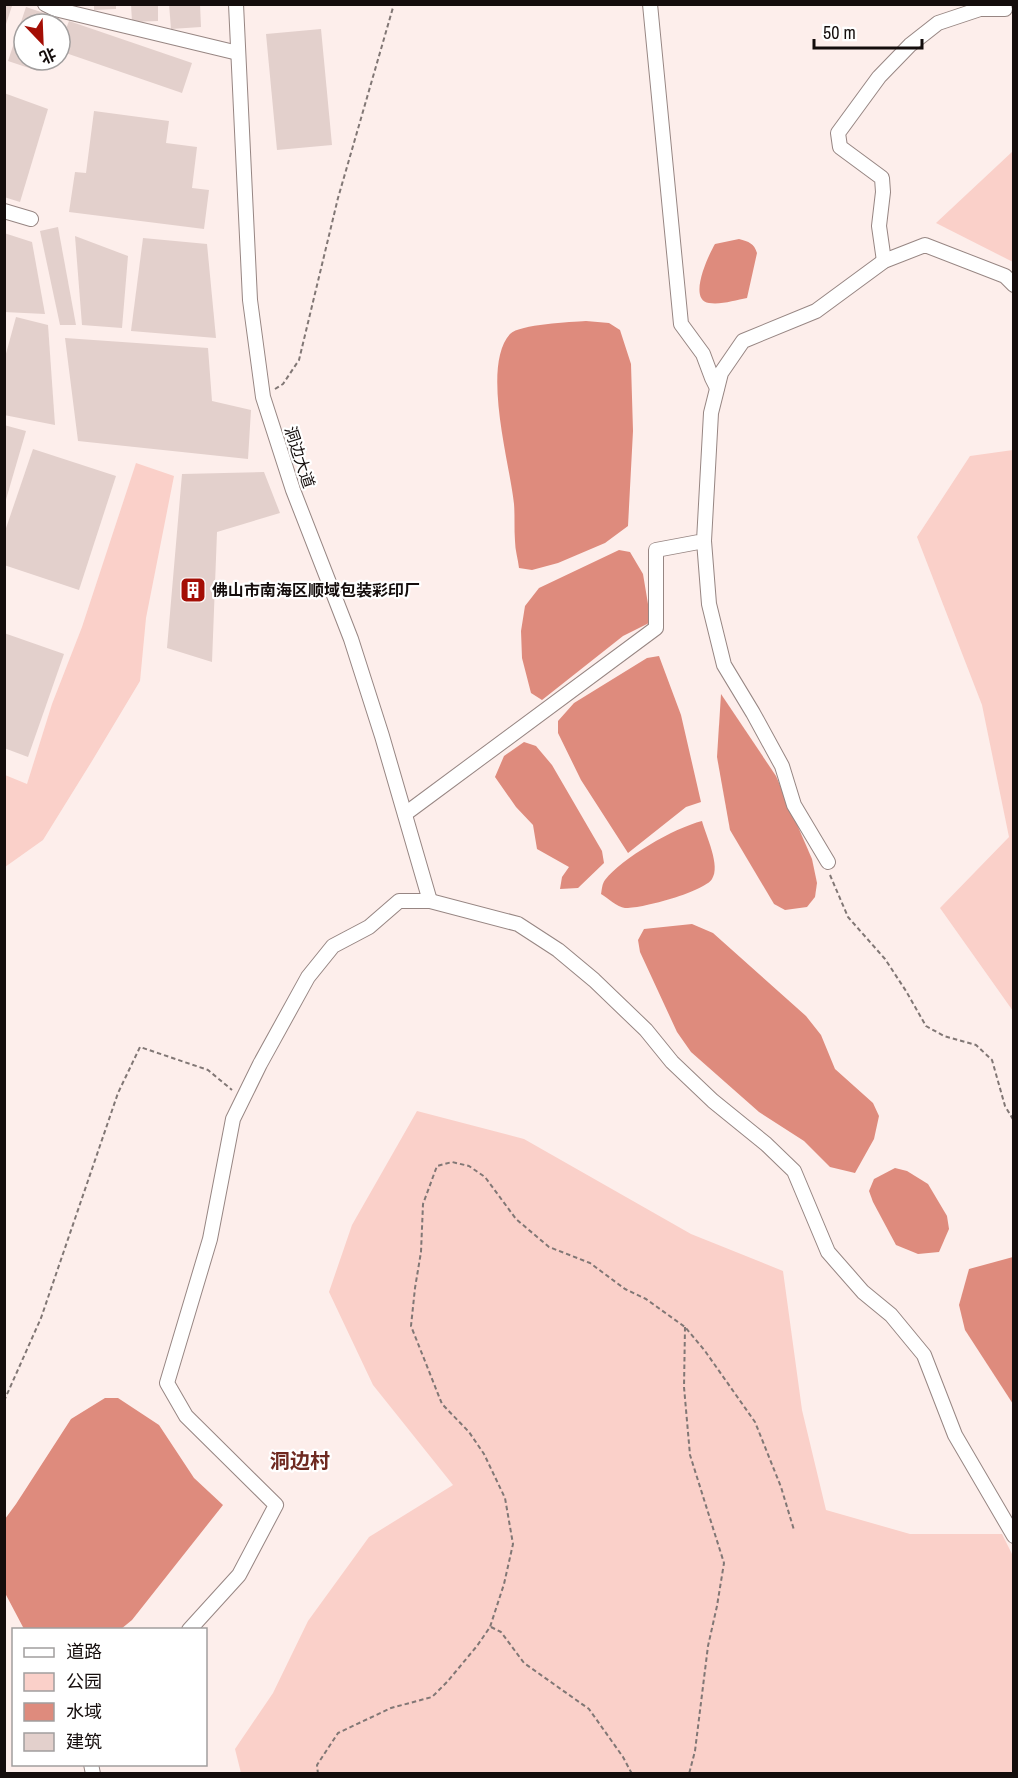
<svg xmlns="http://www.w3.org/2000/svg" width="1018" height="1778" font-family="'Archivo Narrow','Noto Sans SC',sans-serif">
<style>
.green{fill:#fad0c9}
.water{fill:#de8b7d}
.building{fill:#e3d0cc}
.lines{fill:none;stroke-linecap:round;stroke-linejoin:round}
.minor-casing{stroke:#978683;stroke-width:16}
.path{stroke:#817775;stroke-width:2;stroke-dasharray:4.5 3;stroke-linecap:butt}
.minor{stroke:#fff;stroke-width:14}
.labels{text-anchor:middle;stroke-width:4.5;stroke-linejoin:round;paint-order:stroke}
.street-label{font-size:16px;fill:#140d0c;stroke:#fff}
.poi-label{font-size:16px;font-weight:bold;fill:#140d0c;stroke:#fff;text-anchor:start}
.quarter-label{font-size:20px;font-weight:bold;fill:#6e2920;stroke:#fff}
</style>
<rect width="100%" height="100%" fill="#fdeeeb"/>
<g class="green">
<polygon points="1013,151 1013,262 936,223"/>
<polygon points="1013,450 1014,450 1013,1011 940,908 1009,837 982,705 917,537 970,456"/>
<polygon points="136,463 174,476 146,618 140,681 92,761 43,840 5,867 5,775 27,784 52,704 82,627"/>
<polygon points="417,1111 524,1139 691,1234 783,1271 802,1410 826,1510 910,1534 1002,1534 1013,1556 1013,1773 241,1773 235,1749 273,1693 308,1621 369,1537 453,1485 373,1385 329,1292 352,1225"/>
</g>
<g class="water">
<path d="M 739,239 C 749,242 754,243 757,253 L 747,298 C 736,300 721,305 709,303 C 687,300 709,254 715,244 Z"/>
<path d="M 586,321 L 609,323 L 620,330 L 631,364 L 633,431 L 628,526 L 605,543 L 558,563 L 532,570 L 519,568 C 518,559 515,550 515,541 C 514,529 515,516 514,504 C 510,464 481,366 510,334 C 520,324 571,322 586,321 Z"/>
<polygon points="619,550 630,552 643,574 651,622 623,636 542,700 531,693 522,658 521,631 525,606 539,588"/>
<polygon points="659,656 681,715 701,802 686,807 628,853 581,780 558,733 558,721 574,703 647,658"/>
<polygon points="721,694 776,776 812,859 817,883 815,897 807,907 785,910 774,904 730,830 717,757"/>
<polygon points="524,742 536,746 552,765 602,851 604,863 578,888 560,889 562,877 569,867 537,849 533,825 516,807 495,777 504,756"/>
<path d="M 702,821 C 706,836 721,866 712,879 C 704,892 640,909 625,908 C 617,907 608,898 601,894 C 602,889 602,884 605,880 C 622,858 674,828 702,821 Z"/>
<polygon points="692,924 713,933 806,1016 821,1035 835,1069 873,1103 879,1116 874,1139 855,1173 830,1167 804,1141 759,1112 691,1052 677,1032 640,952 638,940 644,929"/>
<polygon points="895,1168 907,1171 928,1184 947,1216 949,1229 939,1252 918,1254 896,1245 873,1202 869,1191 874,1179"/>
<polygon points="1013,1257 1014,1257 1013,1404 965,1330 959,1305 969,1269"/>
<polygon points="105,1398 118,1398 159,1425 194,1478 223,1505 132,1620 121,1629 24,1629 5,1593 5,1519 16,1504 71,1419"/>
</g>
<g class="building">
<polygon points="4,4 12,6 5,27 4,27"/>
<polygon points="94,4 116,4 116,9 94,10"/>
<polygon points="131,4 158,4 158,21 132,22"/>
<polygon points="169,4 200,4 201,27 171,29"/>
<polygon points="26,7 53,16 50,24 24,24 24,60 39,60 35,70 8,61"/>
<polygon points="69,21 192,63 182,93 60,51 60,45"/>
<polygon points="321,29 332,145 277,150 266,34"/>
<polygon points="4,93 48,109 20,202 4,197"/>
<polygon points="94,111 169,121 166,143 197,147 192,188 209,190 204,229 69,212 75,172 86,173"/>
<polygon points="58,227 76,325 60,325 40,231"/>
<polygon points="4,233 32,242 45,314 4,312"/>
<polygon points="75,236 128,256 122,328 82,325"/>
<polygon points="143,238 207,244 216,338 131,331"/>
<polygon points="16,317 48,325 55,425 4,415 4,361"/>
<polygon points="65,338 208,348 212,401 251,410 248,459 78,441"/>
<polygon points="4,425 26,431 5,503 4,503"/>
<polygon points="33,449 116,476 79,590 4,565 4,534"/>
<polygon points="264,472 280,513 217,532 212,662 167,648 182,474"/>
<polygon points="4,633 64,654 28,757 4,748"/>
</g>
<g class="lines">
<g class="minor-casing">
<g id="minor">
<polyline points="45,4 55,9 238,53"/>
<polyline points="236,4 250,300 263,397 293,490 351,639 382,736 430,901"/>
<polyline points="650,4 681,324 703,354 712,378 717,388"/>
<polyline points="4,211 31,219"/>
<polyline points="884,261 879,226 883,192 882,178 840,147 838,133 879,77 910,45 938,23 980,9 1005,9"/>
<polyline points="704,541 709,604 724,665 753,713 782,766 794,805 828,862"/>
<polyline points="405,814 656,628 656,550 704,541 711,413 721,373 743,341 816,311 884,261 925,245 1005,276 1014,285"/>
<polyline points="189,1630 239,1575 276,1505 186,1416 167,1383 210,1239 233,1119 260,1064 308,977 333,946 369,927 399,901 430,901 518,924 558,950 594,980 646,1030 672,1062 713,1101 766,1144 794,1171 828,1252 863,1292 891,1315 924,1355 955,1435 1014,1536"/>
<polyline points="91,1764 93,1774"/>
</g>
</g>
<g class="path">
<polyline points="275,389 283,384 299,360 338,198 394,4"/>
<polyline points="830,875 848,917 885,959 906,991 926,1026 944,1036 976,1045 992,1060 1005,1106 1014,1121"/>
<polyline points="685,1327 684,1387 690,1455 724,1563 717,1606 708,1646 695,1751 689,1774"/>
<polyline points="4,1401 41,1318 118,1093 140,1047 208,1070 232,1090"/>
<polyline points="491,1627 501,1632 524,1663 589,1709 623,1757 632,1774"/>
<polyline points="318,1774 317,1765 338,1733 391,1708 432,1697 447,1682 477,1646 490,1627 504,1584 513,1544 505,1498 484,1454 469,1432 442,1404 411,1326 415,1288 421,1252 423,1204 437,1166 452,1162 469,1166 485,1177 516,1219 549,1247 590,1263 625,1289 646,1299 685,1327 705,1351 755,1422 781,1487 794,1530"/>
</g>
<use href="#minor" class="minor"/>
</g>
<defs>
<g id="building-square" transform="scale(1.35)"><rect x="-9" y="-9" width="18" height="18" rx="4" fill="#a40e05" stroke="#fff"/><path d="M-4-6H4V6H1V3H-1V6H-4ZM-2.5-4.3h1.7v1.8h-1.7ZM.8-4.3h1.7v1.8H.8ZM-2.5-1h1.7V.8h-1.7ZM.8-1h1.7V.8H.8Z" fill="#fff"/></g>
</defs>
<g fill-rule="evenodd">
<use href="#building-square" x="193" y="590"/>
</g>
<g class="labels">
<g class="street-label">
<text transform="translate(300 457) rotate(72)" y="6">洞边大道</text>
</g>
<g class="poi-label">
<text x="212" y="596">佛山市南海区顺域包装彩印厂</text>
</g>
<g class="quarter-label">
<text x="300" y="1468">洞边村</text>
</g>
</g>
<rect width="1018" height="1778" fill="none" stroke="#140d0c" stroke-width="12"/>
<rect x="12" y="1628" width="195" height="138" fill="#ffffff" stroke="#a19e9e" stroke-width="1.5"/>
<rect x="24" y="1648" width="30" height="9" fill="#ffffff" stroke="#a19e9e" stroke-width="1.5"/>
<text x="66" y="1658" font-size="18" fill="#140d0c">道路</text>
<rect x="24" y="1673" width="30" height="18" fill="#fad0c9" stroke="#a19e9e" stroke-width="1.5"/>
<text x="66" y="1688" font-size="18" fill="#140d0c">公园</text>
<rect x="24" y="1703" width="30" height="18" fill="#de8b7d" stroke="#a19e9e" stroke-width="1.5"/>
<text x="66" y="1718" font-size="18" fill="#140d0c">水域</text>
<rect x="24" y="1733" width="30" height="18" fill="#e3d0cc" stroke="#a19e9e" stroke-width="1.5"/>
<text x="66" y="1748" font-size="18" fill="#140d0c">建筑</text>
<g transform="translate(42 42) rotate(157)"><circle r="28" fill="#ffffff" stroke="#a19e9e" stroke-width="1.5"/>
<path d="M0-4.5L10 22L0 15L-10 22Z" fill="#a40e05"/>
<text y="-9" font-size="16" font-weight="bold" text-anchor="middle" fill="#140d0c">北</text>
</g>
<path d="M814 39v9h108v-9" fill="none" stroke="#140d0c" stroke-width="3"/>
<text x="823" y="39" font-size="18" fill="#140d0c" stroke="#ffffff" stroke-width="4.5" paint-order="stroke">50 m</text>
</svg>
